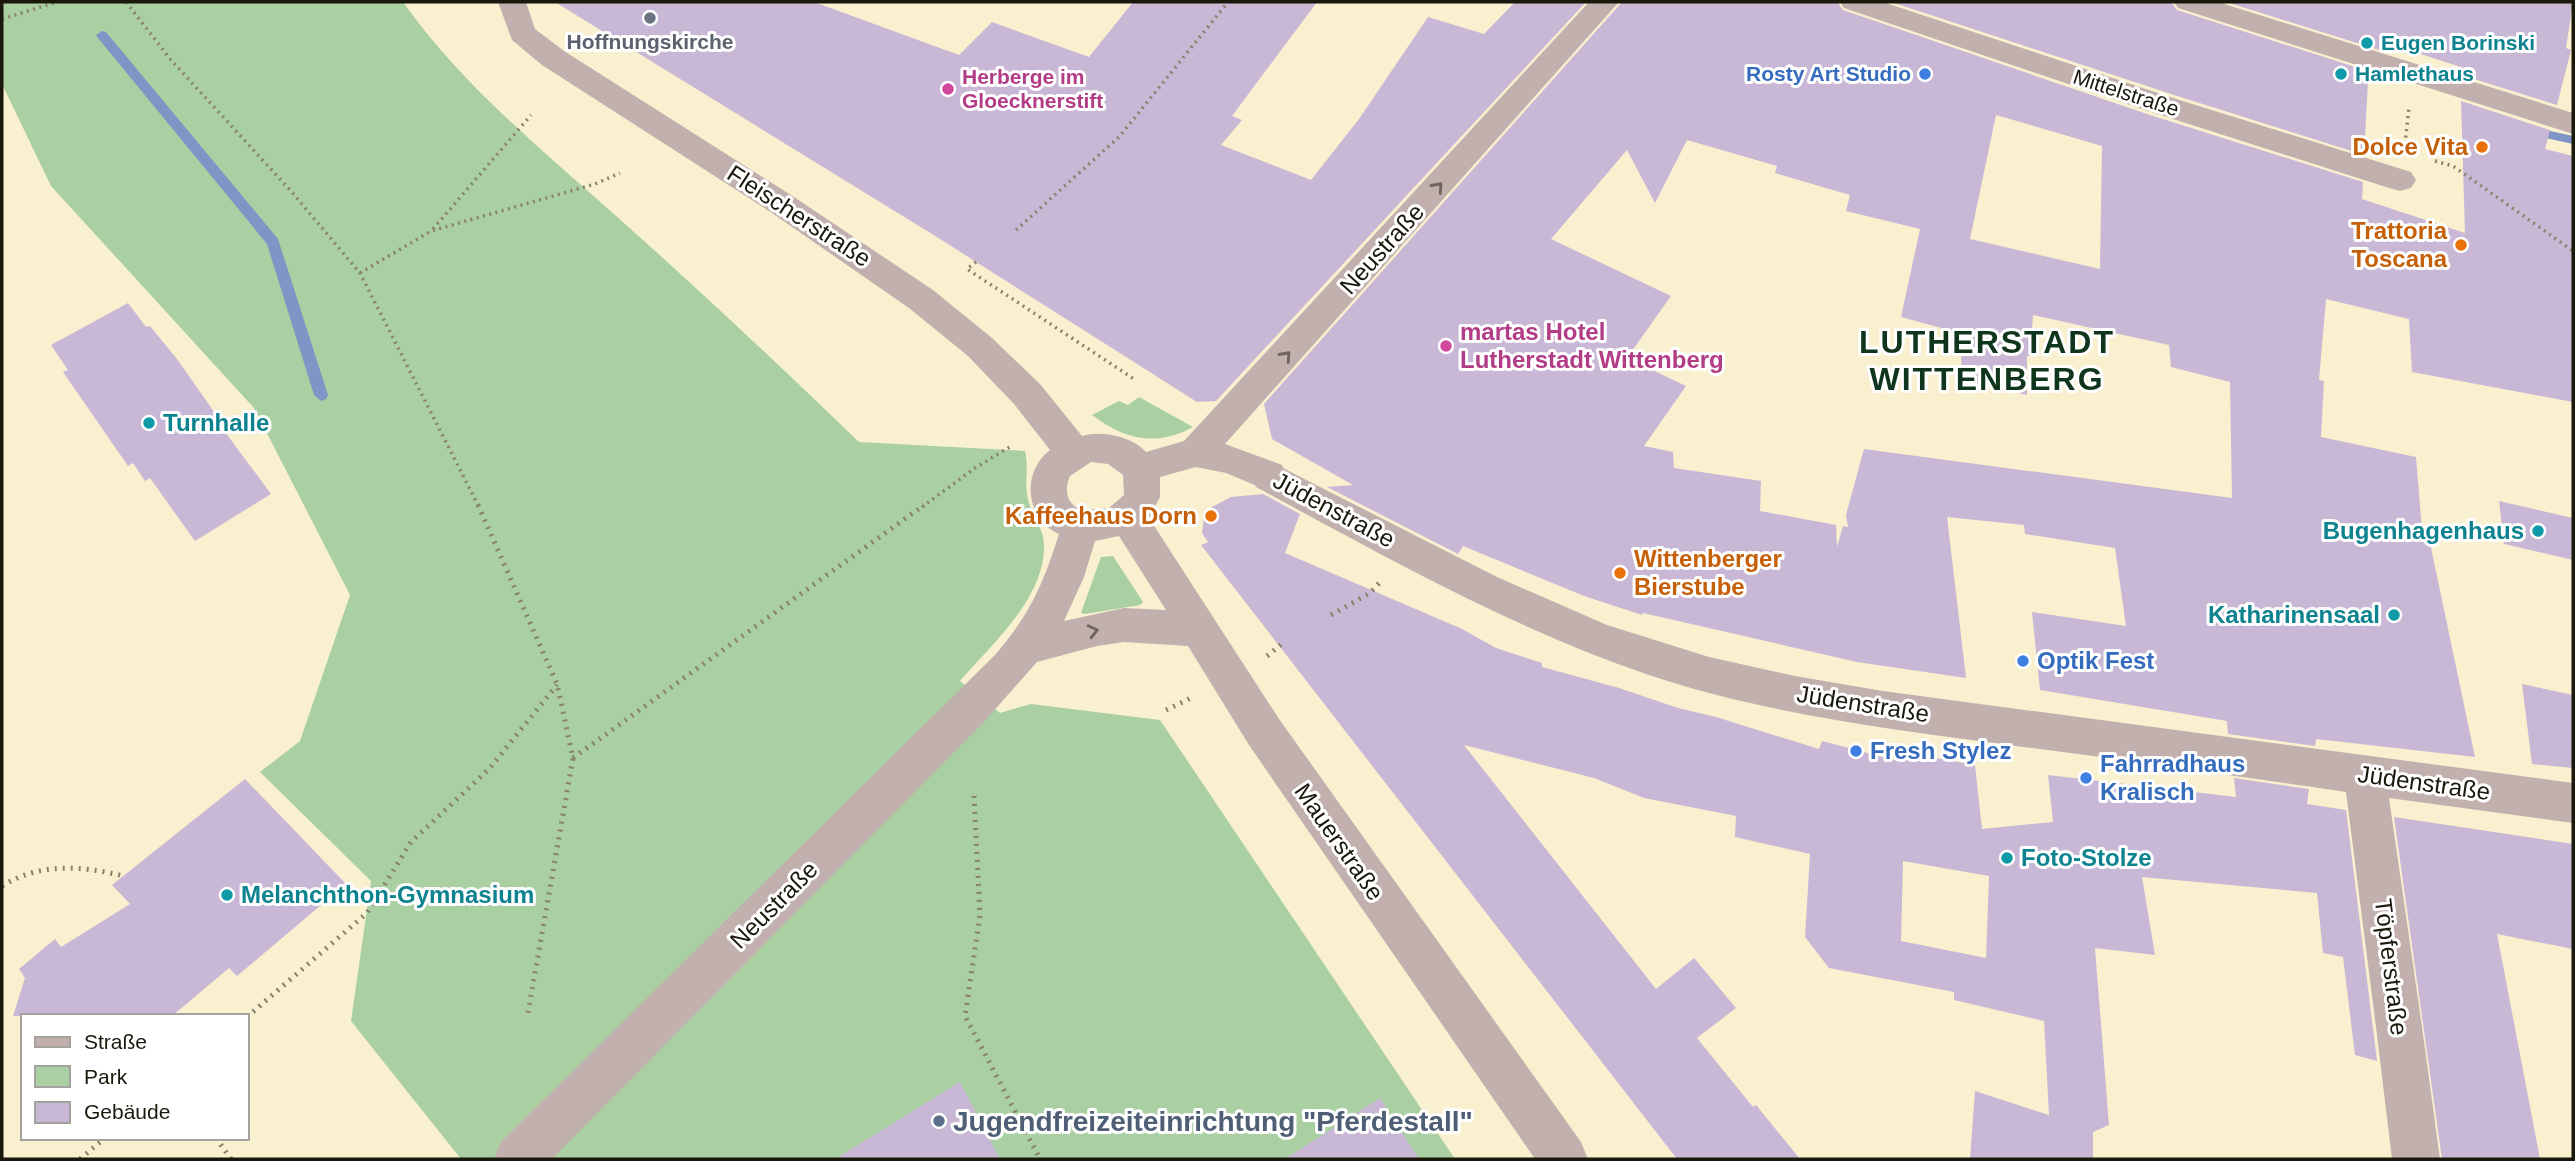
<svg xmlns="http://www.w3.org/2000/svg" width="2575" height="1161" font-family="Helvetica,sans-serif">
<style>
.green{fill:#a9cfa3}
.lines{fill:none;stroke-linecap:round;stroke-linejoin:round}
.stream{fill:#7e95c5;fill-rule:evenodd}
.building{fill:#c8b8d5;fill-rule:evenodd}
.path-far1{stroke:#88826c;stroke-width:3.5;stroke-dasharray:2 4.5;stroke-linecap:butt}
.path{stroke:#88826c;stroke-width:5;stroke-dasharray:2 6;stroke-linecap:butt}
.pedestrian{fill:#c1b0ad;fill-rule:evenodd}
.minor{fill:#c1b0ad;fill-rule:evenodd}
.oneway{stroke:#6e645c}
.worship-dot{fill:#6b7280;stroke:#fff;stroke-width:2.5}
.culture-dot{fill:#0f9aa8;stroke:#fff;stroke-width:2.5}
.shop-dot{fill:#3f7fe0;stroke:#fff;stroke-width:2.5}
.hotel-dot{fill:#d1479c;stroke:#fff;stroke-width:2.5}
.food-dot{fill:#e8710a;stroke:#fff;stroke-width:2.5}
.service-dot{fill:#5c6f8a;stroke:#fff;stroke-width:2.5}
.labels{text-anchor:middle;stroke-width:6;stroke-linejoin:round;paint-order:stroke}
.far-worship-label{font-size:21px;font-weight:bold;fill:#5b616d;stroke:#fff}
.far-culture-label{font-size:21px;font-weight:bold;fill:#0d838f;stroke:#fff;text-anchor:start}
.far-shop-label{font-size:21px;font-weight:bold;fill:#366cbe;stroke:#fff;text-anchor:end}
.far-hotel-label{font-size:21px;font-weight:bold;fill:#b23c85;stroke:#fff;text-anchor:start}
.far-street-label{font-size:21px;fill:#1a170b;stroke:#fff}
.food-label{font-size:24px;font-weight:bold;fill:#c56008;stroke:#fff;text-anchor:end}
.street-label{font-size:24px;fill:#1a170b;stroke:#fff}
.hotel-label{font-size:24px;font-weight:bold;fill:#b23c85;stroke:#fff;text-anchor:start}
.culture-label{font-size:24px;font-weight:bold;fill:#0d838f;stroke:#fff;text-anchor:start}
.shop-label{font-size:24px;font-weight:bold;fill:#366cbe;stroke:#fff;text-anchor:start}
.near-service-label{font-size:28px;font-weight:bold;fill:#4e5e75;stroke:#fff;text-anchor:start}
.district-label{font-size:32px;font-weight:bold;letter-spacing:2px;fill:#10351d;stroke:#fff}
</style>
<rect width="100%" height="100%" fill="#f9f0d0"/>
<g class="green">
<path d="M 2,2 L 403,2 C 463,87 548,155 625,224 C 705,295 782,368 859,442 L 1025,451 C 1029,467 1024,483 1028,499 C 1031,515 1044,528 1044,545 C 1045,598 992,644 960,681 L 1000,713 L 1031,704 L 1160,720 L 1455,1159 L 461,1159 L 351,1021 L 371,881 L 260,772 L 300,741 L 350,595 L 254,408 L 51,186 L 2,84 Z"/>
<path d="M 1139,397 L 1193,427 C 1156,447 1125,440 1092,415 L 1119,401 L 1128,405 Z"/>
<polygon points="1113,556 1143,602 1140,605 1085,614 1081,613 1101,557"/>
</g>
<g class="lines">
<g class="stream">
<polygon points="102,31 106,32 278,239 328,395 326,399 321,401 314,395 267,244 98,38 96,35"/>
<polygon points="2527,126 2573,136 2573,144 2523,133 2521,130"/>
</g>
</g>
<g class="building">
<polygon points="555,2 814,2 959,55 992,22 1089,57 1133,2 1317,2 1232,116 1242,120 1221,145 1311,180 1359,119 1428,17 1484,34 1515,2 1586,2 1216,401 1197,402 932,234"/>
<path d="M 1622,2 L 1837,2 L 1843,10 L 2147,114 L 2363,182 L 2362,199 L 2465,233 L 2461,101 L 2550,130 L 2545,149 L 2573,156 L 2573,402 L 2412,372 L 2409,319 L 2326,299 L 2319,380 L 2324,381 L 2321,437 L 2416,457 L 2423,542 L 2430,543 L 2475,757 L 2316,739 L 2315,746 L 2228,734 L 2227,721 L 2040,690 L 2032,612 L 2126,626 L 2115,548 L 2025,534 L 2024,525 L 1947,517 L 1966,678 L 1857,662 L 1643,613 L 1642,615 L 1584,596 L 1463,546 L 1458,554 L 1327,487 L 1353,485 L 1272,439 L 1264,404 ZM 1996,115 L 2102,146 L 2100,269 L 1970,239 ZM 1687,140 L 1777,166 L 1775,173 L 1850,195 L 1846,211 L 1920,229 L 1901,317 L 1960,333 L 1962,379 L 2027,395 L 2027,356 L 2030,356 L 2033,315 L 2169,345 L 2171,367 L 2230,382 L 2232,498 L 1864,449 L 1846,515 L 1848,527 L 1843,526 L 1837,547 L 1836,525 L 1760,511 L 1761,481 L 1674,468 L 1673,452 L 1644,446 L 1686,386 L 1627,358 L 1671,296 L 1551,239 L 1627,150 L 1655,203 Z"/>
<polygon points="1891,2 2171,2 2177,10 2374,73 2368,82 2364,155 2171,94"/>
<polygon points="2226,2 2573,2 2566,48 2571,50 2557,105 2461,75 2461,67 2380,41 2379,50"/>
<polygon points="128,303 146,327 150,326 177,359 217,416 214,417 271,494 195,541 150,478 145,481 133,463 128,466 63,372 68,370 51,345"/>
<path d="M 1263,494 L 1300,514 L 1285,553 L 1462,629 L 1496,648 L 1542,663 L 1542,667 L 1619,688 L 1678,708 L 1716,717 L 1819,749 L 1822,741 L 1898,761 L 1901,752 L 1975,765 L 1982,829 L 2053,822 L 2048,775 L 2236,797 L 2234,778 L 2309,789 L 2307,804 L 2346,810 L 2377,1061 L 2355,1055 L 2343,957 L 2323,953 L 2317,893 L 2142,877 L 2155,955 L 2095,948 L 2109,1125 L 2093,1132 L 2093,1159 L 1970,1159 L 1975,1091 L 2049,1115 L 2044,1021 L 1954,1000 L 1954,992 L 1829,968 L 1805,937 L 1810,854 L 1735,837 L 1736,816 L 1644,798 L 1594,778 L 1464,745 L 1656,989 L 1694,958 L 1736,1008 L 1697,1038 L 1753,1107 L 1756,1105 L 1800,1159 L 1677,1159 L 1201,545 L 1208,542 L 1202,533 L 1204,518 L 1212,507 L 1231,497 ZM 1903,861 L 1989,876 L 1986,958 L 1901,941 Z"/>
<polygon points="2499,501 2573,518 2573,560 2504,544"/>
<polygon points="2522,684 2573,695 2573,768 2532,764"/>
<polygon points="245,779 346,884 237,976 229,968 172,1016 13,1016 25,978 19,969 55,939 61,947 130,904 112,885"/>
<polygon points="2394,817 2573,844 2573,949 2497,934 2540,1159 2442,1159"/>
<polygon points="960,1082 1000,1159 835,1159"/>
<polygon points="1380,1098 1419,1159 1285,1159"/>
</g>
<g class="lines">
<g class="path-far1">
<polyline points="126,2 171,60 290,190 360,273 479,507"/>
<polyline points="2,19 57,2"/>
<polyline points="2405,144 2409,107"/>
<polyline points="2435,161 2453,166 2573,251"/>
<polyline points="433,229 531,115"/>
<polyline points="1016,230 1120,136 1228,2"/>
<polyline points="976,262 967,269 1134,379"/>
<polyline points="360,273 431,231 595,184 620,173"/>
<polyline points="922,507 975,468 1013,445"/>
</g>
<g class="path">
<polyline points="478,505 557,684 573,758 527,1018"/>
<polyline points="1331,615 1370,593 1380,582"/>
<polyline points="1267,656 1284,642"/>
<polyline points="1166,710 1191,698"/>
<polyline points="573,758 924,505"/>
<polyline points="974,796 980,915 965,1016 1040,1159"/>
<path d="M 2,886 C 41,862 81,866 124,876"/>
<polyline points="247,1017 367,913 411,842 489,769 557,685"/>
<polyline points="216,1138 231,1159"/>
<polyline points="80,1159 105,1138"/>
</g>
<g class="pedestrian">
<polygon points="2174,2 2218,2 2573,113 2573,134 2178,8"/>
<path d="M 1269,461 L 1497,577 L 1607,625 L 1709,657 L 1795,676 L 1883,691 L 2573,783 L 2573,823 L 2389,798 L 2422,1027 L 2415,1043 L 2399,1050 L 2383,1043 L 2376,1027 L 2346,792 C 2236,776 2126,760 2016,746 C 1893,729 1768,715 1649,675 C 1511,628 1384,556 1256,487 L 1251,476 L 1256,465 Z"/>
</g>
<g class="minor">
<path d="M 498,2 L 526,2 L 535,29 L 564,51 L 794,197 L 933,290 L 992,338 L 1040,384 L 1082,436 C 1101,430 1132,436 1146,452 L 1184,441 L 1589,2 L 1619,2 L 1225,444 L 1282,465 L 1287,476 L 1282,487 L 1269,491 L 1226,473 L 1196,467 L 1160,477 L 1160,497 L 1149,518 L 1279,719 L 1581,1142 L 1588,1159 L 1535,1159 L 1249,745 L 1188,646 L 1124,642 L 1097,646 L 1037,662 L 982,724 L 552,1159 L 494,1159 L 501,1142 L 995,655 C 1030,614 1043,585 1059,534 C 1025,519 1021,472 1050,450 L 1014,404 L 968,356 L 909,308 L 772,213 L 542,65 L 512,40 ZM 1091,462 L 1108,464 L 1123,475 L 1124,495 L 1109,508 L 1081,510 C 1066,503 1064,490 1070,476 ZM 1119,536 L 1166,610 L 1124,608 L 1064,621 L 1084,577 L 1095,541 Z"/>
<polygon points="1840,2 1883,2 2170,97 2411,172 2416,180 2411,188 2400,191 2389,188 2148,111 1844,8"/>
<polygon points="2399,1004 2415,1011 2422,1027 2440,1159 2392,1159 2376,1027 2383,1011"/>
</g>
</g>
<defs><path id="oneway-chevron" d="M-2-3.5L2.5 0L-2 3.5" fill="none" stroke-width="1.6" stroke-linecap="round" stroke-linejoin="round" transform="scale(1.75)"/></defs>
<g class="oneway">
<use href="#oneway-chevron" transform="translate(1438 187) rotate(-48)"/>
<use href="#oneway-chevron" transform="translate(1286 356) rotate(-48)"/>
<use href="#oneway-chevron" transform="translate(1093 631) rotate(-13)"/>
</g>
<circle class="worship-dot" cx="650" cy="18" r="7"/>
<g class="culture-dot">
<circle cx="2367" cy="43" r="7"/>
<circle cx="2341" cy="74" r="7"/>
<circle cx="149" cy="423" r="7"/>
<circle cx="2538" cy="531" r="7"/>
<circle cx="2394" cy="615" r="7"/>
<circle cx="2007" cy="858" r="7"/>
<circle cx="227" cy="895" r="7"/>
</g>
<g class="shop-dot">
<circle cx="1925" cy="74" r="7"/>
<circle cx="2023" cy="661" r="7"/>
<circle cx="1856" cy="751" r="7"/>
<circle cx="2086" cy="778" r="7"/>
</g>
<g class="hotel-dot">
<circle cx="948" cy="89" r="7"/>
<circle cx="1446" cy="346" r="7"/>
</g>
<g class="food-dot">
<circle cx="2482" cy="147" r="7"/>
<circle cx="2461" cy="245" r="7"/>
<circle cx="1211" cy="516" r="7"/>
<circle cx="1620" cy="573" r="7"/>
</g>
<circle class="service-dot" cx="939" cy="1121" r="7"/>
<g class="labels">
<g class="far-worship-label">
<text x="650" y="49">Hoffnungskirche</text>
</g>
<g class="far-culture-label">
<text x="2381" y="50">Eugen Borinski</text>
<text x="2355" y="81">Hamlethaus</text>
</g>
<g class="far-shop-label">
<text x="1911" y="81">Rosty Art Studio</text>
</g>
<g class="far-hotel-label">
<text x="962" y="84">Herberge im<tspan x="962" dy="24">Gloecknerstift</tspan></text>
</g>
<g class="far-street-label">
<text transform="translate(2126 93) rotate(18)" y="7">Mittelstraße</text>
</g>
<g class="food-label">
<text x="2468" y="155">Dolce Vita</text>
<text x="2447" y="239">Trattoria<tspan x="2447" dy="28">Toscana</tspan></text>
<text x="1197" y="524">Kaffeehaus Dorn</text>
<text x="1634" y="567" text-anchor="start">Wittenberger<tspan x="1634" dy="28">Bierstube</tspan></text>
</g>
<g class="street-label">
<text transform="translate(799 216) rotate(33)" y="8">Fleischerstraße</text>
<text transform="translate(1382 249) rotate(-48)" y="8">Neustraße</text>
<text transform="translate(1334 510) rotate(28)" y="8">Jüdenstraße</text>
<text transform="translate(1863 704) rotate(9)" y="8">Jüdenstraße</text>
<text transform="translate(2424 783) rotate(8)" y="8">Jüdenstraße</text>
<text transform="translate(1339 842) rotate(55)" y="8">Mauerstraße</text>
<text transform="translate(774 905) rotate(-45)" y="8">Neustraße</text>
<text transform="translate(2391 967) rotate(83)" y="8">Töpferstraße</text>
</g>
<g class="hotel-label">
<text x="1460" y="340">martas Hotel<tspan x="1460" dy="28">Lutherstadt Wittenberg</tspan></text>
</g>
<g class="culture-label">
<text x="163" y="431">Turnhalle</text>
<text x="2524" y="539" text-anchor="end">Bugenhagenhaus</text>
<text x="2380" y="623" text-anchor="end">Katharinensaal</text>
<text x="2021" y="866">Foto-Stolze</text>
<text x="241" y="903">Melanchthon-Gymnasium</text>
</g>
<g class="shop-label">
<text x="2037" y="669">Optik Fest</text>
<text x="1870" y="759">Fresh Stylez</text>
<text x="2100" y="772">Fahrradhaus<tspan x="2100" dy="28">Kralisch</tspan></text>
</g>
<g class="near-service-label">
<text x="953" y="1131">Jugendfreizeiteinrichtung "Pferdestall"</text>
</g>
<g class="district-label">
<text x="1987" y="353">LUTHERSTADT<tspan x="1987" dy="37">WITTENBERG</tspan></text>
</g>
</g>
<rect width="2575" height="1161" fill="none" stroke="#1a170b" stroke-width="7"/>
<rect x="21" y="1014" width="228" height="126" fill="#ffffff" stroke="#a3a29d" stroke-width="2"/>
<rect x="35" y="1037" width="35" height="10" fill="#c1b0ad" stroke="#a3a29d" stroke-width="2"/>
<text x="84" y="1049" font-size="21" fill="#1a170b">Straße</text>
<rect x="35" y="1066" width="35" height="21" fill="#a9cfa3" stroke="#a3a29d" stroke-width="2"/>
<text x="84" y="1084" font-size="21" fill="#1a170b">Park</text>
<rect x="35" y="1102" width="35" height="21" fill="#c8b8d5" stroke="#a3a29d" stroke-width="2"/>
<text x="84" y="1119" font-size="21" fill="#1a170b">Gebäude</text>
</svg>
